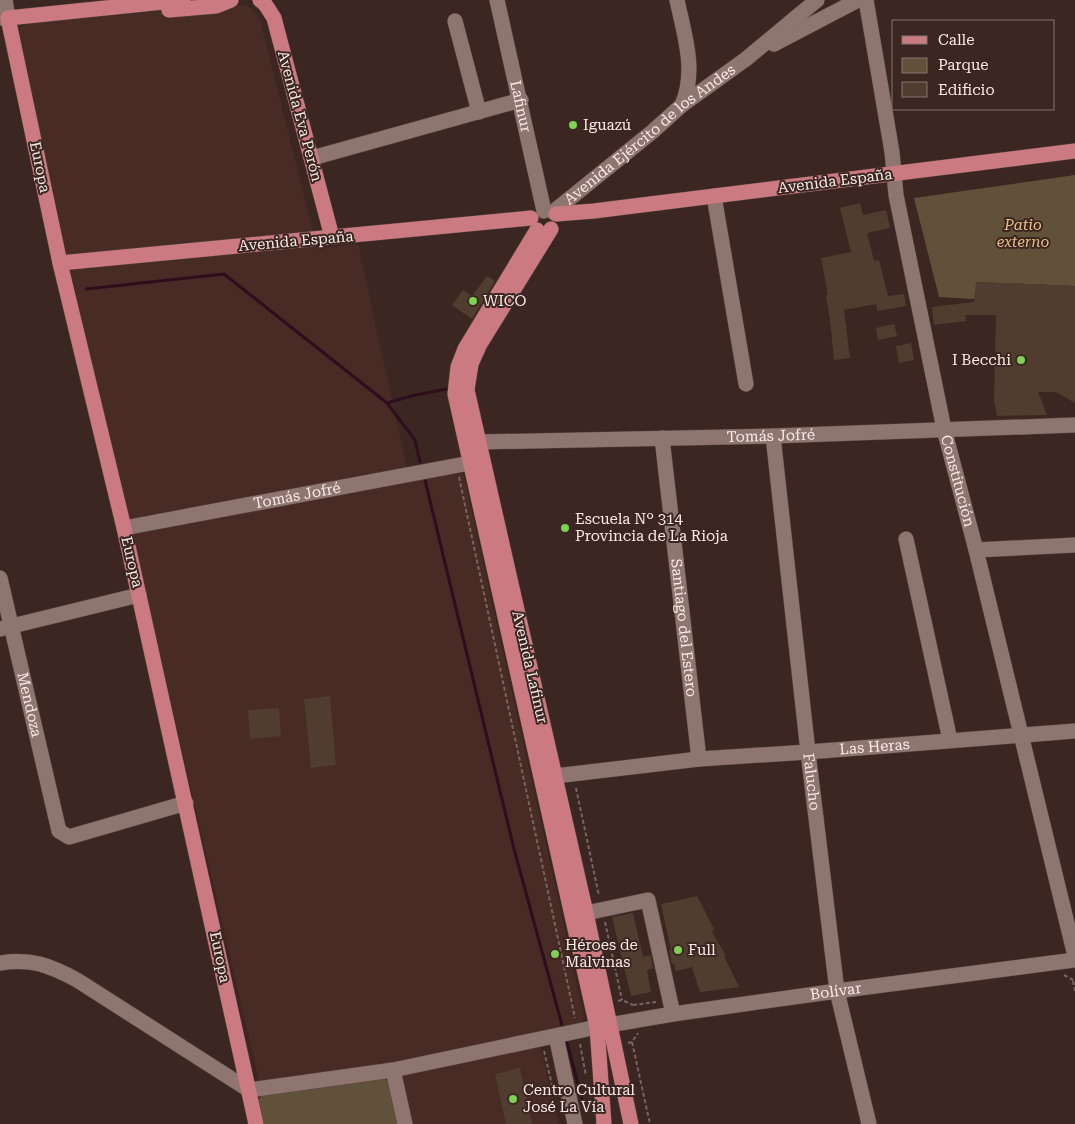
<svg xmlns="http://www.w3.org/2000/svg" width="1075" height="1124" font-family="'Roboto Serif',serif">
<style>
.built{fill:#482b25}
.green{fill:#62513a}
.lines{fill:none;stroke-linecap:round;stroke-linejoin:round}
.stream{stroke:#2e0d1d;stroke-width:3}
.building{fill:#503d30}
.minor-casing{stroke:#55433f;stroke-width:16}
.major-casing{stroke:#55433f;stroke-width:16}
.path{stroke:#786561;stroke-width:2;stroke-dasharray:4 2.5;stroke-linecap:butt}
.minor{stroke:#8e756f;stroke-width:15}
.major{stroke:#cb7a81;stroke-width:15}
.poi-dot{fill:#7ed153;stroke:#3b2621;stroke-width:2}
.labels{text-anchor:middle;stroke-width:4;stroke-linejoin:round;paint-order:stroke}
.street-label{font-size:15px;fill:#f9eae6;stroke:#3b2621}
.poi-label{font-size:15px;fill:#f9eae6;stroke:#3b2621;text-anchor:start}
.park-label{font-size:15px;font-style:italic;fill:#eac086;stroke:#3b2621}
</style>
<rect width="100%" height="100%" fill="#3b2621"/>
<polygon class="built" points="236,4 245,5 252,9 258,16 261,23 317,248 358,244 409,478 460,470 464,476 584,1016 582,1022 537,1032 559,1124 269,1124 17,40 19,28 30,23"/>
<g class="green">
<polygon points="1075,175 1075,286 977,282 974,299 939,297 914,198"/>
<polygon points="381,1076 391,1084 400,1124 260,1124 256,1103 264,1093"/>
</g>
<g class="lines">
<g class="stream">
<polyline points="86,289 224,274 387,403 415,440 420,462"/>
<polyline points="387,403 411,396 452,388"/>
<polyline points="425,480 514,849 562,1025"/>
<polyline points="567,1043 585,1110"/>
</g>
</g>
<g class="building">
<polygon points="860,203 863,215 886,210 890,228 867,233 874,261 879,260 888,296 904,294 906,306 877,311 876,304 844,310 850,358 834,360 830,320 826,295 828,295 821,258 851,252 840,208"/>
<polygon points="487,276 495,281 472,319 452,305 463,290 472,296"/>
<polygon points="976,282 1075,286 1075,403 1056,392 1038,392 1047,415 997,416 994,400 996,315 965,315 966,321 934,325 932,307 974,302"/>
<polygon points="894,324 897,336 878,340 876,328"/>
<polygon points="911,343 914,360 899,363 896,346"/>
<polygon points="330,696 336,765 311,768 304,699"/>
<polygon points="279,708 281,736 250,739 248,710"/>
<polygon points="697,896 714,929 712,932 726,956 724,956 739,987 700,992 692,967 676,971 674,964 672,964 669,951 671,950 661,904"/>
<polygon points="633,913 643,957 651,955 653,968 647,970 651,992 631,996 612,917"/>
<polygon points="520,1068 532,1124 506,1124 495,1074"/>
</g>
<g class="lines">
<g class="minor-casing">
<g id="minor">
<path id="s1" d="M 497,0 L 544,211"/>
<path d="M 677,0 C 684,34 697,71 682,105"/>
<path id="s2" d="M 866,0 L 892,152 L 896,195 L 944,429 L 976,550 L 1075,956"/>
<polyline points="0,18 8,18 5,0"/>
<polyline points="455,21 479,112"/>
<polyline points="774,44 858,0"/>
<polyline points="312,158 521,100"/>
<polyline points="714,196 746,384"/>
<path id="s3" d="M 553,212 L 652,132 L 682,105 L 746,59 L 817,0"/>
<path id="s4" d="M 773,436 L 808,752 L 837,991 L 869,1124"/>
<path id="s5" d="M 662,438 L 699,759"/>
<path id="s6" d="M 467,444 L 479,442 L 773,436 L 1075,425"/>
<path id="s7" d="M 124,528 L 470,463"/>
<polyline points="906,539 950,740"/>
<polyline points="976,550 1075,545"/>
<path id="s8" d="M 0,578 L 59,831 L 69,837 L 186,803"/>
<polyline points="0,629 139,595"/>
<path id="s9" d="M 555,776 L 699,759 L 808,752 L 1075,731"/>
<polyline points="586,913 648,900 673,1014"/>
<path id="s10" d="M 0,963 C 31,958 49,965 77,980 L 249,1090 L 393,1070 L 597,1027 L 673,1014 L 837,991 L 1075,960"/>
<polyline points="556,1036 575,1124"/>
<polyline points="393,1070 405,1124"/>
</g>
</g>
<g class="major-casing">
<g id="major">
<polyline points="183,0 8,18 60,263 124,528 256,1124"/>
<polyline points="260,0 265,4 274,18 332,237"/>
<polyline points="169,10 216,6 231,0"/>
<polyline points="556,214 594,211 1075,151"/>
<polyline points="551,229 480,344 471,364 467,390 586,913 631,1124"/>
<polyline points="537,230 465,349 458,367 455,394 597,1027 604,1124"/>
<polyline points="60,263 531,218"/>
</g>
</g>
<g class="path">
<polyline points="459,477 575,1018"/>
<polyline points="576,788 599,896"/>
<polyline points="605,922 622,1000"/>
<polyline points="1064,975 1075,981"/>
<polyline points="1073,981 1075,991"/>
<polyline points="618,1001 622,1000 633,1005"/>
<polyline points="633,1005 656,1002"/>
<polyline points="632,1042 650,1124"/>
<polyline points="628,1043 632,1042 638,1033"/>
<polyline points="580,1044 586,1076"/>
<polyline points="544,1051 552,1085"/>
</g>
<use href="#minor" class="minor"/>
<use href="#major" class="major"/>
</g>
<g class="poi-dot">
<circle cx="573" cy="125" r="5"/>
<circle cx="473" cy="301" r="5"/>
<circle cx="1021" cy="360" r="5"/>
<circle cx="565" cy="528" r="5"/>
<circle cx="678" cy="950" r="5"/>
<circle cx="555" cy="954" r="5"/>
<circle cx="513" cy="1099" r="5"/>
</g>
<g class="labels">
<g class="street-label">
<text dy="5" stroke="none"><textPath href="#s1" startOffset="109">Lafinur</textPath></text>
<text transform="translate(300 116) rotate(75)" y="5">Avenida Eva Perón</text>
<text dy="5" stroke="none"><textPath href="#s3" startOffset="124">Avenida Ejército de los Andes</textPath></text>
<text transform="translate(40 167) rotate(78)" y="5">Europa</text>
<text transform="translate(835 181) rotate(-7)" y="5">Avenida España</text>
<text transform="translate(296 241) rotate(-5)" y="5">Avenida España</text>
<text dy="5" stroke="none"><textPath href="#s6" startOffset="304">Tomás Jofré</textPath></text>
<text dy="5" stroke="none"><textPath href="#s2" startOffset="490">Constitución</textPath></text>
<text dy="5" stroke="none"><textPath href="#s7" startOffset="176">Tomás Jofré</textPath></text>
<text transform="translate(132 562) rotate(77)" y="5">Europa</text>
<text dy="5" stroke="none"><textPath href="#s5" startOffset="191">Santiago del Estero</textPath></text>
<text transform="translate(530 667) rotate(77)" y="5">Avenida Lafinur</text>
<text dy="5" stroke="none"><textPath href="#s8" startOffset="130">Mendoza</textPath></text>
<text dy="5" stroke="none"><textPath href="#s9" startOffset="321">Las Heras</textPath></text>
<text dy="5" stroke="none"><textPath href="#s4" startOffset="348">Falucho</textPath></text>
<text transform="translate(220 957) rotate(78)" y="5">Europa</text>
<text dy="5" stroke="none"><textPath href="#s10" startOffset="880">Bolívar</textPath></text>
</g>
<g class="poi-label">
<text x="583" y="130">Iguazú</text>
<text x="483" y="306">WICO</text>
<text x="1011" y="365" text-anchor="end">I Becchi</text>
<text x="575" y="524">Escuela Nº 314<tspan x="575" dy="17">Provincia de La Rioja</tspan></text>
<text x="565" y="950">Héroes de<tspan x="565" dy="17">Malvinas</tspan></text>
<text x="688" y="955">Full</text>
<text x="523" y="1095">Centro Cultural<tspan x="523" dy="17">José La Vía</tspan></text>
</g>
<g class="park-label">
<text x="1023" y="230">Patio<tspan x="1023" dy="17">externo</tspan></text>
</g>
</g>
<rect x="892" y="20" width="162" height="90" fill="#3b2621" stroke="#877470"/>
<rect x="902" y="36" width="25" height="8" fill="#cb7a81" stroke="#877470"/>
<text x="938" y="45" font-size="15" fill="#f9eae6">Calle</text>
<rect x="902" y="58" width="25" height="15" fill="#62513a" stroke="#877470"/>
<text x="938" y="70" font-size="15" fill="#f9eae6">Parque</text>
<rect x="902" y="82" width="25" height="15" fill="#503d30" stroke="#877470"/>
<text x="938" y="95" font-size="15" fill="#f9eae6">Edificio</text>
</svg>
